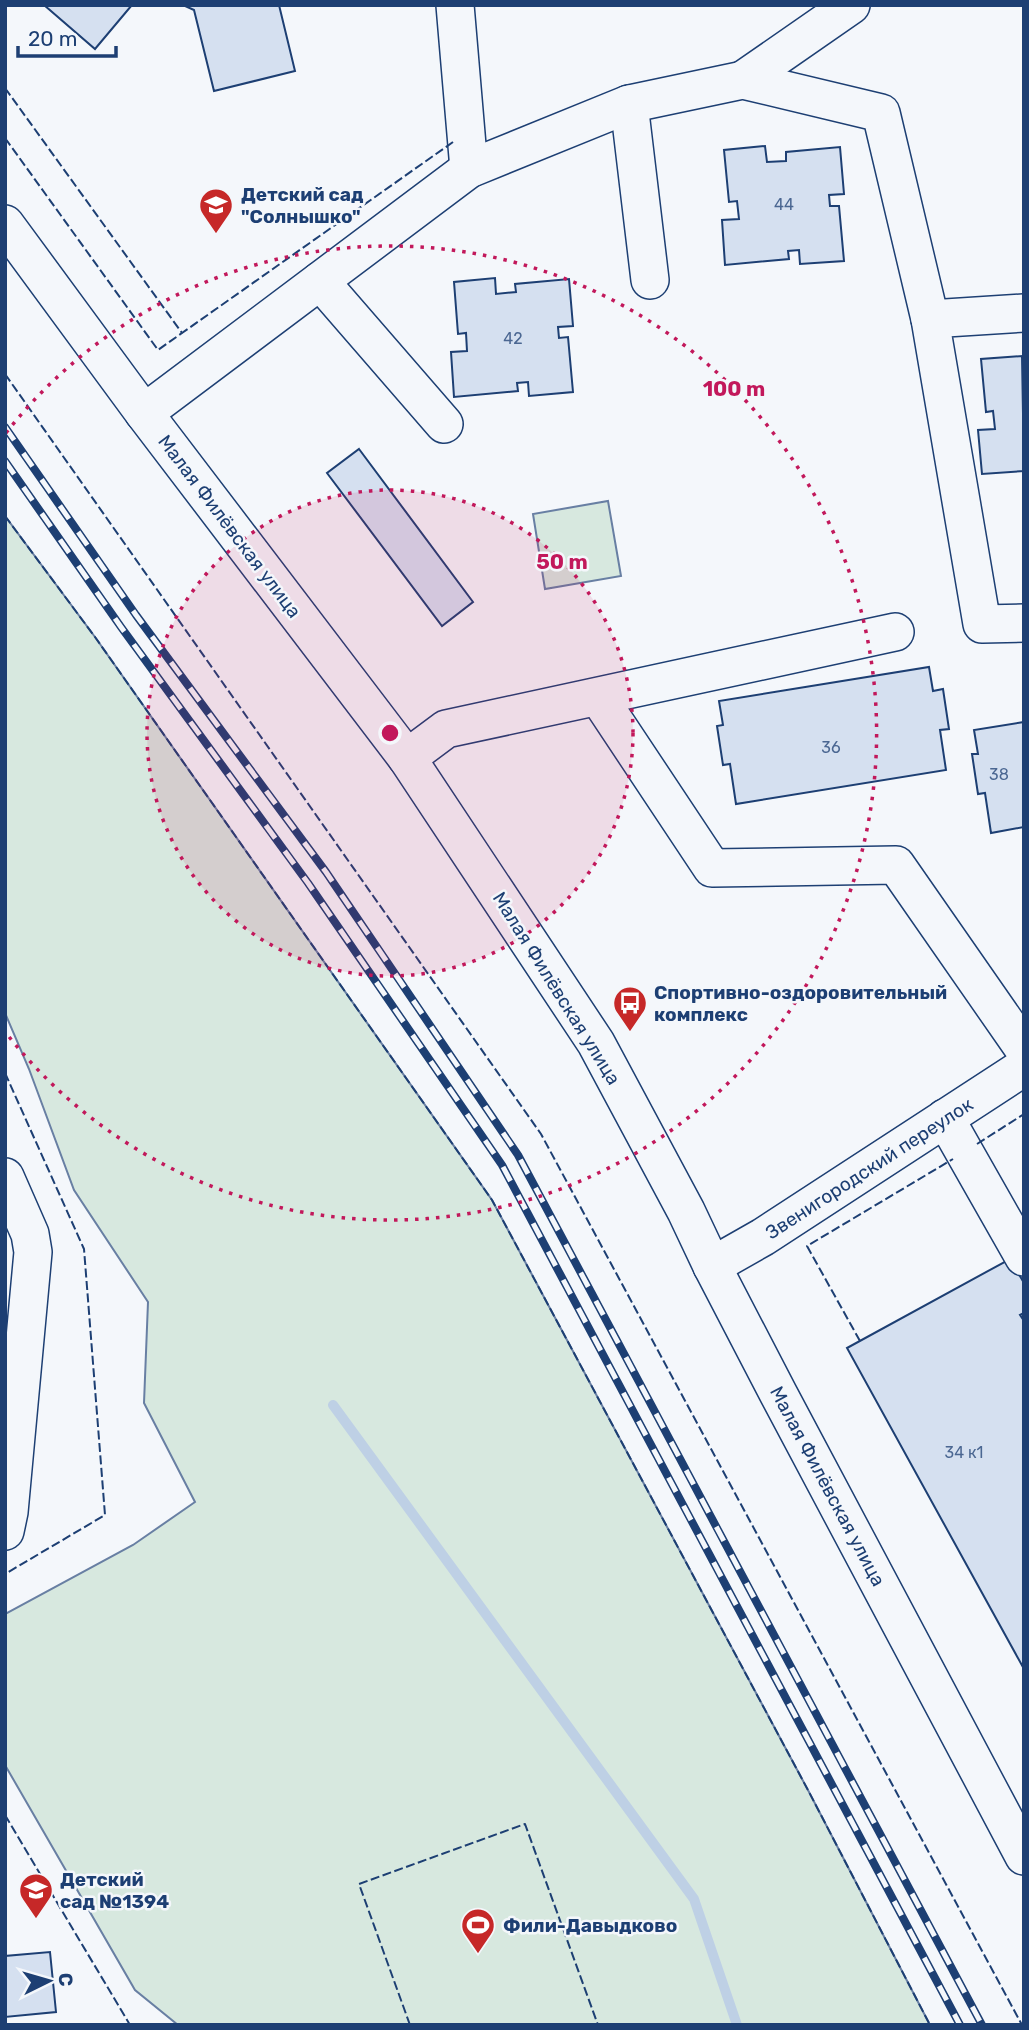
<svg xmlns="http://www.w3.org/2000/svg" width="1029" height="2030" font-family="Rubik,sans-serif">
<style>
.green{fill:#d7e8df;stroke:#687fa3;stroke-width:2}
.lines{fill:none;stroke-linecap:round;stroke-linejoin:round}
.stream{stroke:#bed0e5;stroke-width:10}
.building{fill:#d5e0f0;stroke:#1d3f73;stroke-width:2}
.minor-casing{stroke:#1d3f73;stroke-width:40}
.minor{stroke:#f4f7fb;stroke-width:37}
.rail-casing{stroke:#1d3f73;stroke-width:8}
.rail{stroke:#f4f7fb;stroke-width:5;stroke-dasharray:16;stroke-linecap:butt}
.fence{stroke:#1d3f73;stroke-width:2;stroke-dasharray:9 3.5;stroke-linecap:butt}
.ring{fill:none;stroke:#c2185b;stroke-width:3.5;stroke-dasharray:3.5 7}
.labels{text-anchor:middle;stroke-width:5;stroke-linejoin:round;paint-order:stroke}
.number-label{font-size:16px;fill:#4b6792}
.poi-label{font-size:19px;font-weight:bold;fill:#1d3f73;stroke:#f4f7fb;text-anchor:start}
.street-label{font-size:19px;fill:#1d3f73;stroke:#f4f7fb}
.centre{fill:#c2185b;stroke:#f4f7fb;stroke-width:3.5}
.ring-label{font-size:21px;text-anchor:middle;font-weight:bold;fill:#c2185b;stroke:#f4f7fb;stroke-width:5;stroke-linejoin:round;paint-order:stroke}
</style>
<rect width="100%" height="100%" fill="#f4f7fb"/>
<g class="green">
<polygon points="608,501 621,576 545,589 533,514"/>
<polygon points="5,516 95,637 492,1200 809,1792 930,2025 178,2025 135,1990 5,1765 5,1614 133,1545 195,1502 144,1403 148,1302 74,1190 29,1069 5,1013"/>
</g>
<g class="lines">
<polyline class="stream" points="333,1405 694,1899 737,2025"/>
</g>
<g class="building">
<polygon points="44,5 132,5 95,49"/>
<polygon points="183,5 279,5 295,71 214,91 194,10"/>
<polygon points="765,146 767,162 786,161 786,152 840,147 844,194 829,195 830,206 839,206 844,261 800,264 799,250 788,251 789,259 725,265 722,220 739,219 737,201 729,202 724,150"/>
<polygon points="495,278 496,294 516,292 515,284 569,279 573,326 558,327 559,338 568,337 573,392 529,396 528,382 517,383 518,391 454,397 451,352 467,351 466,333 458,334 454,282"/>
<polygon points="1022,356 1024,471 982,474 978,430 995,429 993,411 986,412 981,359"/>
<polygon points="359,449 473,602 442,626 327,473"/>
<polygon points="929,667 933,691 943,689 949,729 940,730 946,770 736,804 730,764 723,765 717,726 723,725 719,701"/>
<polygon points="1024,722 1024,827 991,833 985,793 978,794 972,754 978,754 974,730"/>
<polygon points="1010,1259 1024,1283 1024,1313 1020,1315 1024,1321 1024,1669 847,1348"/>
<polygon points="50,1952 56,2012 5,2017 5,1956"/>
</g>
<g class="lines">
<g class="minor-casing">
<g id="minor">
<polyline points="455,5 469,169"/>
<polyline points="743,80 851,5"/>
<polyline points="629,104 650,280"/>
<polyline points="5,224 144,413 407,758 596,1043 686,1211 712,1266 778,1393 1024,1856"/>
<polyline points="320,281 444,424"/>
<polyline points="1024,313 930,319 982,624 1024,623"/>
<polyline points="144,413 469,169 629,104 743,80 881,113 930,319"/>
<polyline points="599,698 712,868 896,865 1024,1049"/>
<polyline points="407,758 446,729 895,632"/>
<polyline points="945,1118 1024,1257"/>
<polyline points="5,1177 30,1234 33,1252 9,1512 5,1531"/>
<polyline points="712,1266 763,1237 1024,1067"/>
</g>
</g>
<use href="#minor" class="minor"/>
<g class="rail-casing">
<g id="rail">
<polyline points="5,427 136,615 326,872 518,1155 982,2025"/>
<polyline points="5,461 121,627 308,883 502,1165 960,2025"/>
</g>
</g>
<use href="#rail" class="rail"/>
<g class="fence">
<polyline points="5,88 182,333 453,142"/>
<polyline points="5,138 158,350 182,333"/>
<polyline points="5,374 541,1134 1022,2025"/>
<polyline points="5,516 95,637 492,1200 809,1792 930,2025"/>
<polyline points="5,1073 84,1249 105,1515 5,1574"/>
<polyline points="977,1144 1024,1114"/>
<polyline points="860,1341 807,1246 953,1159"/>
<polyline points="5,1815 130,2025"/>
<polyline points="410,2025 359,1884 525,1824 598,2025"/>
</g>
</g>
<circle cx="390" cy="733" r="243" fill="#c2185b" fill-opacity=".12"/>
<g class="ring">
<circle cx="390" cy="733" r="243"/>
<path d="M6 433A487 487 0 1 1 6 1033"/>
</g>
<defs>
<g id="school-pin" transform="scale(1.75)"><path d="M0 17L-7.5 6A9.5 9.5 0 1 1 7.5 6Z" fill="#c62828" stroke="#f4f7fb"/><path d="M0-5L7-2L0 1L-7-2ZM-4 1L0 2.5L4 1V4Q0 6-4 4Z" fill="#fff"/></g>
<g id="bus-pin" transform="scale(1.75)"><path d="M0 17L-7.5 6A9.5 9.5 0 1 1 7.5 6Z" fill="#c62828" stroke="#f4f7fb"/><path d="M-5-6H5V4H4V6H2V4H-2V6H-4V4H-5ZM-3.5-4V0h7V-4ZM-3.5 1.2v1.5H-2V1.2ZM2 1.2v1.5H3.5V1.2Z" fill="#fff"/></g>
<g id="stadium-pin" transform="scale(1.75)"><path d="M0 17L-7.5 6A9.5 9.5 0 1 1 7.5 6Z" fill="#c62828" stroke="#f4f7fb"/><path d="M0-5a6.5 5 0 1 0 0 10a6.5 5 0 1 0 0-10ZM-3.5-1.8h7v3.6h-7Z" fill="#fff"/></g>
</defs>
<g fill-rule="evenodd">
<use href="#school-pin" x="216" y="205"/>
<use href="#bus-pin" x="630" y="1003"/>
<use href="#school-pin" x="36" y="1890"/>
<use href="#stadium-pin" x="478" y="1925"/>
</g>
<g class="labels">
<g class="number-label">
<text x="784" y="210">44</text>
<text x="513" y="344">42</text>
<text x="831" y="753">36</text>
<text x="999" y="780">38</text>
<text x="964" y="1458">34 к1</text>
</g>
<g class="poi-label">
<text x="241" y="201">Детский сад<tspan x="241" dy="22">"Солнышко"</tspan></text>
<text x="654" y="999">Спортивно-оздоровительный<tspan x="654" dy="22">комплекс</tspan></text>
<text x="60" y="1886">Детский<tspan x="60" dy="22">сад №1394</tspan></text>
<text x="503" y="1932">Фили-Давыдково</text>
</g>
<g class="street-label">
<text transform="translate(230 526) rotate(53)" y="7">Малая Филёвская улица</text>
<text transform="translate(557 988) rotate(58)" y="7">Малая Филёвская улица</text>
<text transform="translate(869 1168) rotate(-33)" y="7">Звенигородский переулок</text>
<text transform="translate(828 1486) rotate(62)" y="7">Малая Филёвская улица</text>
</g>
</g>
<circle cx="390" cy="733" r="10" class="centre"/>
<g class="ring-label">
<text x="734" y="396">100 m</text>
<text x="562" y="569">50 m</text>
</g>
<rect width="1029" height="2030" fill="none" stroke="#1d3f73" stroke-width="14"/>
<g transform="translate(49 1981) rotate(85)" stroke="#f4f7fb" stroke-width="5" paint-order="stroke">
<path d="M0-5L12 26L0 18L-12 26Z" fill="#1d3f73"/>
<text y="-10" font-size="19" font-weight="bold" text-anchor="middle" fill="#1d3f73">С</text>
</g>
<path d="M18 46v10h98v-10" fill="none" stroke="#1d3f73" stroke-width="3.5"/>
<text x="28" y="46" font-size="21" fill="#1d3f73" stroke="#f4f7fb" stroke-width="5" paint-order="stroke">20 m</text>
</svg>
